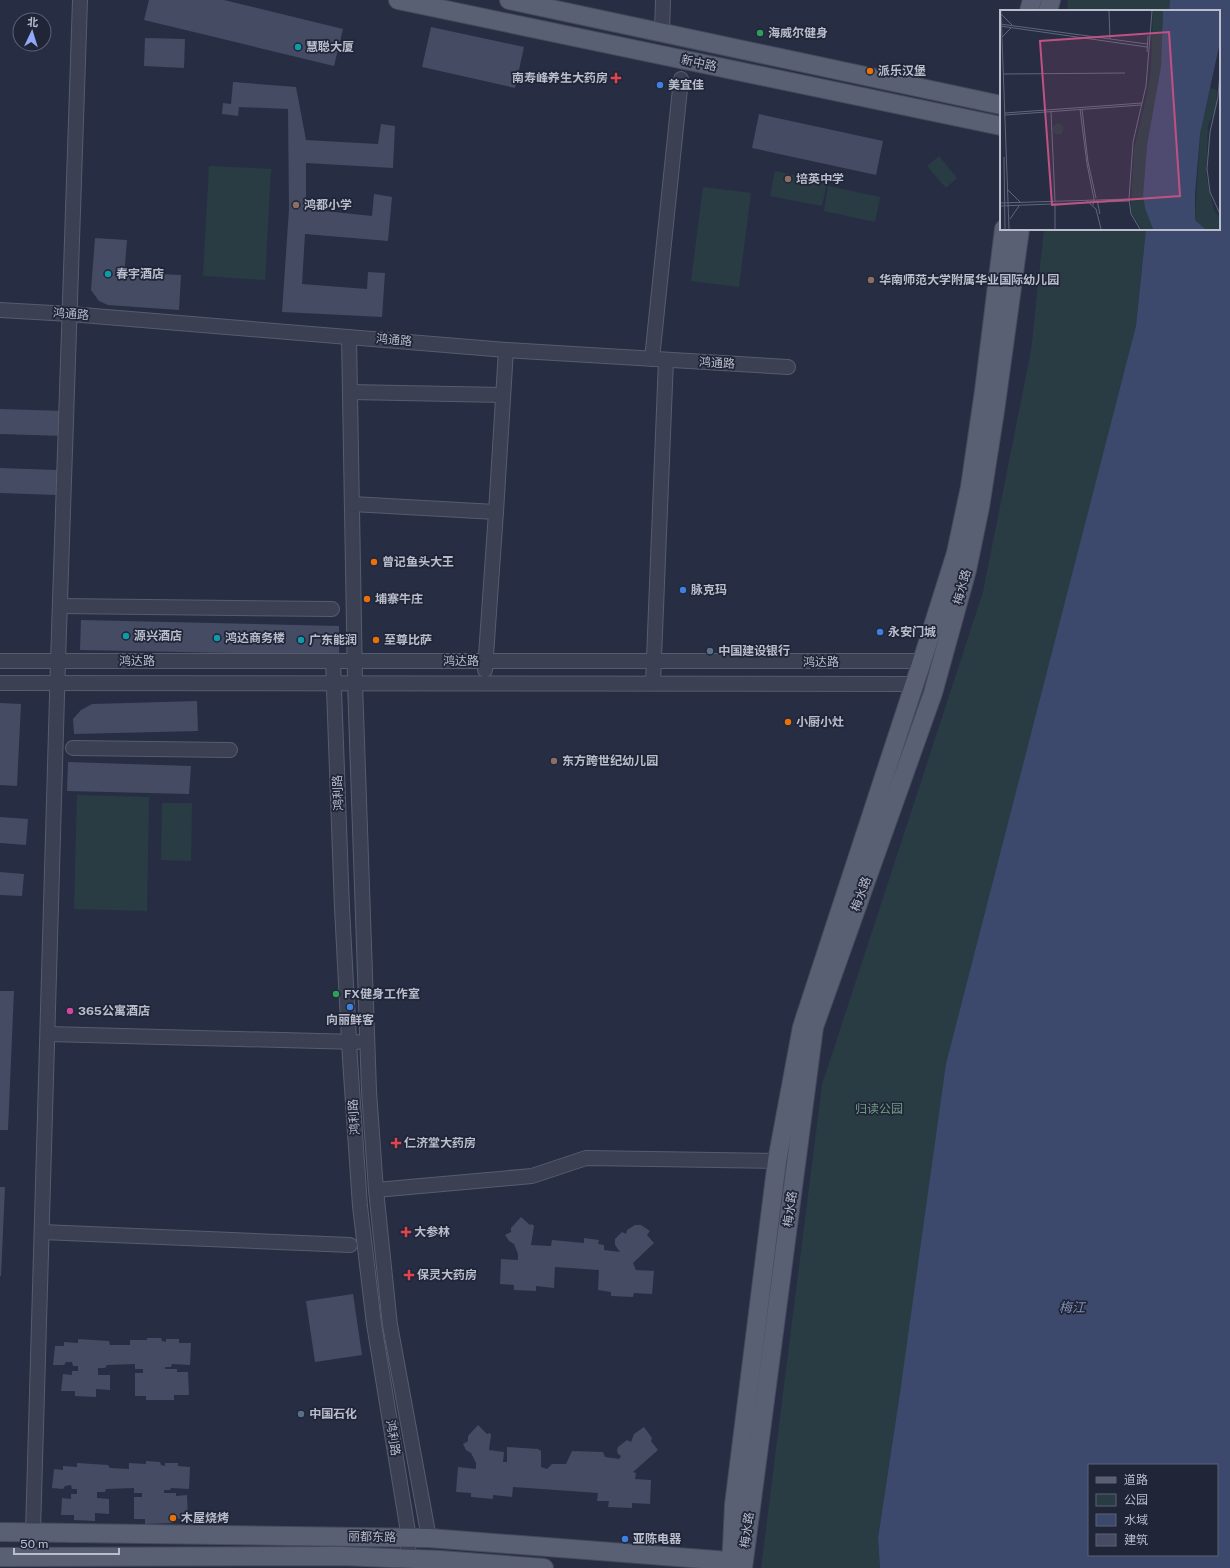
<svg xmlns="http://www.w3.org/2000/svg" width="1230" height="1568" font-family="'Public Sans','Noto Sans SC',sans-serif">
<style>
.green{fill:#293c44}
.water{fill:#3d496c;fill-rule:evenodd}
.building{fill:#444b63}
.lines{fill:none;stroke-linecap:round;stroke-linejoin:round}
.minor-casing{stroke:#575c6d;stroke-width:16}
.major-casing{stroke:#454a5c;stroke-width:20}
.minor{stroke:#3b4153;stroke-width:14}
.major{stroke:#5a6073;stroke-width:18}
.leisure-dot{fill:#2e9e5b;stroke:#202638;stroke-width:1.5}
.culture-dot{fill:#0f9aa8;stroke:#202638;stroke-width:1.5}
.food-dot{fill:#e8710a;stroke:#202638;stroke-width:1.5}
.health-dot{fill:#e0444e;stroke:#202638;stroke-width:1.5}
.shop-dot{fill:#3f7fe0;stroke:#202638;stroke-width:1.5}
.education-dot{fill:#8d6e63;stroke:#202638;stroke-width:1.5}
.service-dot{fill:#5c6f8a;stroke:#202638;stroke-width:1.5}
.hotel-dot{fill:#d1479c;stroke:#202638;stroke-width:1.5}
.labels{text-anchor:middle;stroke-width:3.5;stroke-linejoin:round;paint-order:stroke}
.poi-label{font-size:12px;font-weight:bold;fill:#b9bdcc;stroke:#202638;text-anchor:start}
.street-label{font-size:12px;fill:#b9bdcc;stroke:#202638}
.park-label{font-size:12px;fill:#709d82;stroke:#202638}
.water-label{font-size:13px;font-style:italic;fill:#808eb3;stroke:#202638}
.inset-road{fill:none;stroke:#61677a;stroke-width:1}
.view{fill:#bf5283;fill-opacity:0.15;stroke:#bf5283;stroke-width:2}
.inset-edge{fill:none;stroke:#b9bdcc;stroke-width:2}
</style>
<rect width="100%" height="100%" fill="#272e43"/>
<g class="green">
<polygon points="1068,0 1170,0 1169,11 1067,11"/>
<polygon points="939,156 957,178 946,188 927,166"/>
<polygon points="209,166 271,169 265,280 203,276"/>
<polygon points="775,171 827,182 822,206 770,196"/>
<polygon points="828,186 880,197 875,222 824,211"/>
<polygon points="703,187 751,193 739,287 691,281"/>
<polygon points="1044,229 1146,229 1136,326 901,1386 878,1537 880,1568 761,1568 822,1085 983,592 1031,351"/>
<polygon points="77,795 149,797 147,911 74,909"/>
<polygon points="162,803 192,803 191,861 161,860"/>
</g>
<path class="water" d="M 1170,0 L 1230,0 L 1230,1568 L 880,1568 L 878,1538 L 901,1386 L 946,1064 L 1136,326 L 1146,229 L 1219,229 L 1219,11 L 1169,11 ZM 1089,1465 L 1217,1465 L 1217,1555 L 1089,1555 Z"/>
<g class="building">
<polygon points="149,0 224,0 343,29 334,66 144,20"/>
<polygon points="431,27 524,47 515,88 422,67"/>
<polygon points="145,38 185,39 184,68 144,66"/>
<polygon points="233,82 296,87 306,140 378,144 381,124 395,126 393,168 306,163 306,209 372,216 374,194 392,197 388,241 305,234 302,284 367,289 368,272 385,273 382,317 282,312 289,209 288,109 239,107 238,116 222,114 223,103 231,104"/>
<polygon points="759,114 883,141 876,175 752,148"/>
<polygon points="95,238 127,240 124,276 157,279 157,274 181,275 179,310 108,305 99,301 91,290"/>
<polygon points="0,409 65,411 64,436 0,434"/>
<polygon points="0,468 57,470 57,495 0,493"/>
<polygon points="81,620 339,626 339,655 80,650"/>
<polygon points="197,701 198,731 74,734 73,719 81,710 92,704"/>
<polygon points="0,703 21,704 17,786 0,785"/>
<polygon points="68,762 191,766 189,794 67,791"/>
<polygon points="0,817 28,819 26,845 0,843"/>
<polygon points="0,872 24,874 22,896 0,895"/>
<polygon points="0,991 14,991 8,1130 0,1130"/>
<polygon points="0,1187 5,1187 1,1276 0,1276"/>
<polygon points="521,1217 530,1225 532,1224 534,1226 531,1245 551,1246 552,1240 584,1243 584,1238 599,1240 598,1244 604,1245 604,1250 620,1252 615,1245 615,1239 622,1232 626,1234 627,1230 635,1225 641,1225 650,1231 647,1235 654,1243 633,1263 636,1270 654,1271 652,1294 634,1293 633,1297 611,1296 611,1292 598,1290 599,1270 555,1267 554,1288 536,1286 536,1291 514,1290 514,1285 500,1284 501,1259 518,1260 518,1254 514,1244 509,1241 505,1235 511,1232 511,1228"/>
<polygon points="353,1294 362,1355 315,1362 306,1301"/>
<polygon points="147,1338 161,1338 162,1341 166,1342 166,1339 179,1339 179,1343 191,1343 190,1365 172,1364 171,1367 165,1367 165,1369 177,1369 177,1372 188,1372 189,1395 174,1395 174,1400 146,1400 146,1396 135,1396 135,1373 143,1373 143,1369 135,1369 135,1364 107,1365 105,1368 98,1368 98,1375 110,1375 110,1390 96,1389 96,1397 75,1396 75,1391 61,1391 63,1374 72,1375 72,1371 78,1371 78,1366 73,1366 72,1362 66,1362 64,1365 53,1365 55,1346 64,1346 64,1342 78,1343 78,1339 109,1341 110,1345 130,1345 130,1340 147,1340"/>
<polygon points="478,1425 487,1434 490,1433 491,1435 489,1450 504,1452 503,1462 507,1462 507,1447 538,1449 541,1451 541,1467 547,1469 552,1464 566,1464 572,1451 603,1452 605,1457 619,1459 621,1456 618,1454 617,1451 618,1447 627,1440 631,1442 634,1434 644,1427 652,1438 651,1441 658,1450 633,1472 636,1473 635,1479 651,1480 650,1504 632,1503 632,1508 608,1507 609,1501 597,1501 598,1493 513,1487 512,1497 493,1495 493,1499 471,1497 471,1493 456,1492 458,1467 476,1469 476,1463 471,1453 466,1450 463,1444 468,1441 468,1436"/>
<polygon points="146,1461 160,1462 161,1465 165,1466 165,1463 178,1463 178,1466 190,1467 189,1489 171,1488 170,1490 164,1490 164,1493 176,1493 176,1496 187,1495 188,1518 173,1519 173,1523 145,1524 145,1519 134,1519 134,1497 142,1497 142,1493 134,1493 134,1488 106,1489 105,1492 97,1492 97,1498 109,1499 109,1514 95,1513 95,1521 74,1520 74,1515 61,1515 62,1498 71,1499 71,1494 77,1494 77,1489 72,1489 71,1485 65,1486 63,1489 52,1488 54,1469 63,1470 63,1466 77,1467 77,1463 108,1465 110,1468 129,1469 129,1463 146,1464"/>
</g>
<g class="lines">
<g class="minor-casing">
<g id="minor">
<polyline points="662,32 663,0"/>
<polyline points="0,310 70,314 506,350 788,367"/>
<polyline points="349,337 355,683 369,1091 376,1190 390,1325 429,1538"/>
<polyline points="652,359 681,79"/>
<polyline points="350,392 503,395"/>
<polyline points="352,504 496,512"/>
<polyline points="60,606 332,609"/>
<polyline points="0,661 922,661"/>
<polyline points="333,661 342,908 350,1059 360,1206 374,1324 409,1538 407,1559 404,1568"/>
<polyline points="485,670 496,512 506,350"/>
<polyline points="0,683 915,684"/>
<polyline points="653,683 666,360"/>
<polyline points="73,748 230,750"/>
<polyline points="48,1034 357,1042"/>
<polyline points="376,1190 532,1176 586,1158 777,1161"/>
<polyline points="42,1232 350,1245"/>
<polyline points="33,1532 58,661 80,0"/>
</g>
</g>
<g class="major-casing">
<g id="major">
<polyline points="398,0 1001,126"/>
<polyline points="509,0 1001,105"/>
<polyline points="1029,11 1032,0"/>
<polyline points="1048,11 1051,0"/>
<polyline points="0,1532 429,1538 742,1562"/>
<polyline points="0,1557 342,1556 440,1560 544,1568"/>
<polyline points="731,1568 734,1505 777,1161 802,1027 922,661 956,553 970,487 984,391 1004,229"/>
<polyline points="743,1568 814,1027 933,693 967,570 980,507 995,411 1020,229"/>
</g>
</g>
<use href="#minor" class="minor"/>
<use href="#major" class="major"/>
</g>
<g class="leisure-dot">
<circle cx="760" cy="33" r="4"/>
<circle cx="336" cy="994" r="4"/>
</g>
<g class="culture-dot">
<circle cx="298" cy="47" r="4"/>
<circle cx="108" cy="274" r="4"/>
<circle cx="126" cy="636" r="4"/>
<circle cx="217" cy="638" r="4"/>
<circle cx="301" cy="640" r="4"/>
</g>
<g class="food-dot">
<circle cx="870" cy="71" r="4"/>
<circle cx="374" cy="562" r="4"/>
<circle cx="367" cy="599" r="4"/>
<circle cx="376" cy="640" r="4"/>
<circle cx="788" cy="722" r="4"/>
<circle cx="173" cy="1518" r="4"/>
</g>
<g class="health-dot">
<path d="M614 72h4v4h4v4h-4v4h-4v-4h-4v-4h4z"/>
<path d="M394 1137h4v4h4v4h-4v4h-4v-4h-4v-4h4z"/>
<path d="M404 1226h4v4h4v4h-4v4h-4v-4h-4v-4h4z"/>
<path d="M407 1269h4v4h4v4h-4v4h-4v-4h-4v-4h4z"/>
</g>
<g class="shop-dot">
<circle cx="660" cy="85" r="4"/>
<circle cx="683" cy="590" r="4"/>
<circle cx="880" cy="632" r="4"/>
<circle cx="350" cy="1007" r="4"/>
<circle cx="625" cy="1539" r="4"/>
</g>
<g class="education-dot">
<circle cx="788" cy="179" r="4"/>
<circle cx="296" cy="205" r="4"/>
<circle cx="871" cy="280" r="4"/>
<circle cx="554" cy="761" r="4"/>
</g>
<g class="service-dot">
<circle cx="710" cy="651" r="4"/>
<circle cx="301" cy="1414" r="4"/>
</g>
<circle class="hotel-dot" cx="70" cy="1011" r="4"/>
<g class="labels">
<g class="poi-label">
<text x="768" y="37">海威尔健身</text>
<text x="306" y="51">慧聪大厦</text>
<text x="878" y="75">派乐汉堡</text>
<text x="608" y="82" text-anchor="end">南寿峰养生大药房</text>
<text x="668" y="89">美宜佳</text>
<text x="796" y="183">培英中学</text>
<text x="304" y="209">鸿都小学</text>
<text x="116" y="278">春宇酒店</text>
<text x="879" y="284">华南师范大学附属华业国际幼儿园</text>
<text x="382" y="566">曾记鱼头大王</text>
<text x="691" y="594">脉克玛</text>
<text x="375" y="603">埔寨牛庄</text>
<text x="888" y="636">永安门城</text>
<text x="134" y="640">源兴酒店</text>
<text x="225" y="642">鸿达商务楼</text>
<text x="309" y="644">广东能润</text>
<text x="384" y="644">至尊比萨</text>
<text x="718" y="655">中国建设银行</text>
<text x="796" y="726">小厨小灶</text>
<text x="562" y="765">东方跨世纪幼儿园</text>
<text x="344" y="998">FX健身工作室</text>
<text x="78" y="1015">365公寓酒店</text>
<text x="350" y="1024" text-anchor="middle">向丽鲜客</text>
<text x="404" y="1147">仁济堂大药房</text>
<text x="414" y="1236">大参林</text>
<text x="417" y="1279">保灵大药房</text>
<text x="309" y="1418">中国石化</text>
<text x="181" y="1522">木屋烧烤</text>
<text x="633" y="1543">亚陈电器</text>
</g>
<g class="street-label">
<text transform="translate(699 63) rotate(12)" y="4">新中路</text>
<text transform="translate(71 314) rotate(4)" y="4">鸿通路</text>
<text transform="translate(394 340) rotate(5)" y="4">鸿通路</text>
<text transform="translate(717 363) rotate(3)" y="4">鸿通路</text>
<text transform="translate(962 587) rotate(-75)" y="4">梅水路</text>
<text x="137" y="665">鸿达路</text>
<text x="461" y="665">鸿达路</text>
<text x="821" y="666">鸿达路</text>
<text transform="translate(338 793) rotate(-92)" y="4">鸿利路</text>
<text transform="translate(861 894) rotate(-70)" y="4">梅水路</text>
<text transform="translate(354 1117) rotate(-94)" y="4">鸿利路</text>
<text transform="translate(790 1209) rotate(-82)" y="4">梅水路</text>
<text transform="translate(393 1438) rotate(81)" y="4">鸿利路</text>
<text transform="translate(747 1530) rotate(-82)" y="4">梅水路</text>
<text transform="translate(372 1537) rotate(1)" y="4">丽都东路</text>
</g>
<g class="park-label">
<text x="879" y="1113">归读公园</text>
</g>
<g class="water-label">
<text x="1072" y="1312">梅江</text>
</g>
</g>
<g transform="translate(1000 10)">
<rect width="220" height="220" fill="#272e43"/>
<path d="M 153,1 L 163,1 L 161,56 L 147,135 L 143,185 L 153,219 L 142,219 L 132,204 L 131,196 L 134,138 L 147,85 L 151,60 ZM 210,78 L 217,80 L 215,101 L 208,115 L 206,166 L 214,200 L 220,210 L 220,219 L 205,219 L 195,210 L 200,124 ZM52.5 119a5.5 5.5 0 1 1 11 0a5.5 5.5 0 1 1-11 0Z" fill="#293c44"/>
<path d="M 163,1 L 220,1 L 220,32 L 200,124 L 195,185 L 195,210 L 205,219 L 153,219 L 145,198 L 143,185 L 147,135 L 161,56 Z" fill="#3d496c"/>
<path class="inset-road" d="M 1,1 L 9,219M 109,1 L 110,29M 1,4 L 12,15M 0,14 L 147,34M 0,16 L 147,37M 2,27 L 11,18M 147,42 L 148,26M 220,63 L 218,87 L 210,122 L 207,159 L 210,182 L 220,204M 4,64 L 125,63M 80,99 L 87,154 L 94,189 L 93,195M 82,99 L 88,152 L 96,188M 51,102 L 55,191M 5,103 L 142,93M 5,105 L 141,95M 4,147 L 5,219M 8,180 L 21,193M 97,190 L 100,204M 87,191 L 96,199 L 101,219M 0,193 L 129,189M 0,196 L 129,191M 10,209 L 19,196M 55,219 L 55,193M 140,219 L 131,204 L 129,189 L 133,132 L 146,76 L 152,1"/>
<path class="view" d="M 169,22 L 180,186 L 52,195 L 40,31 Z"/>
<rect width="220" height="220" class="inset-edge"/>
</g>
<rect x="1088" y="1464" width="130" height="92" fill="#202638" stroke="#5d6273"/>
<rect x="1096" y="1477" width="20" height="6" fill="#5a6073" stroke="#5d6273"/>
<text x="1124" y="1484" font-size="12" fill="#b9bdcc">道路</text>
<rect x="1096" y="1494" width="20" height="12" fill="#293c44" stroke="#5d6273"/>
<text x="1124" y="1504" font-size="12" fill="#b9bdcc">公园</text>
<rect x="1096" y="1514" width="20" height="12" fill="#3d496c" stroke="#5d6273"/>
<text x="1124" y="1524" font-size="12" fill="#b9bdcc">水域</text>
<rect x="1096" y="1534" width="20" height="12" fill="#444b63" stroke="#5d6273"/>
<text x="1124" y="1544" font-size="12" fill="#b9bdcc">建筑</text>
<g transform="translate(32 32) rotate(4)"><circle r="19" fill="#202638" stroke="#5d6273"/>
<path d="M0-3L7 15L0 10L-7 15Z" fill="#92a8f8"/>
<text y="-6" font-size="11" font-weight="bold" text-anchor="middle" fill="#b9bdcc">北</text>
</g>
<path d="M14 1548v6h105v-6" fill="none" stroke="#b9bdcc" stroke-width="2"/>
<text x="20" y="1548" font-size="12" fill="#b9bdcc" stroke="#202638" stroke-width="3" paint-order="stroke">50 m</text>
</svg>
